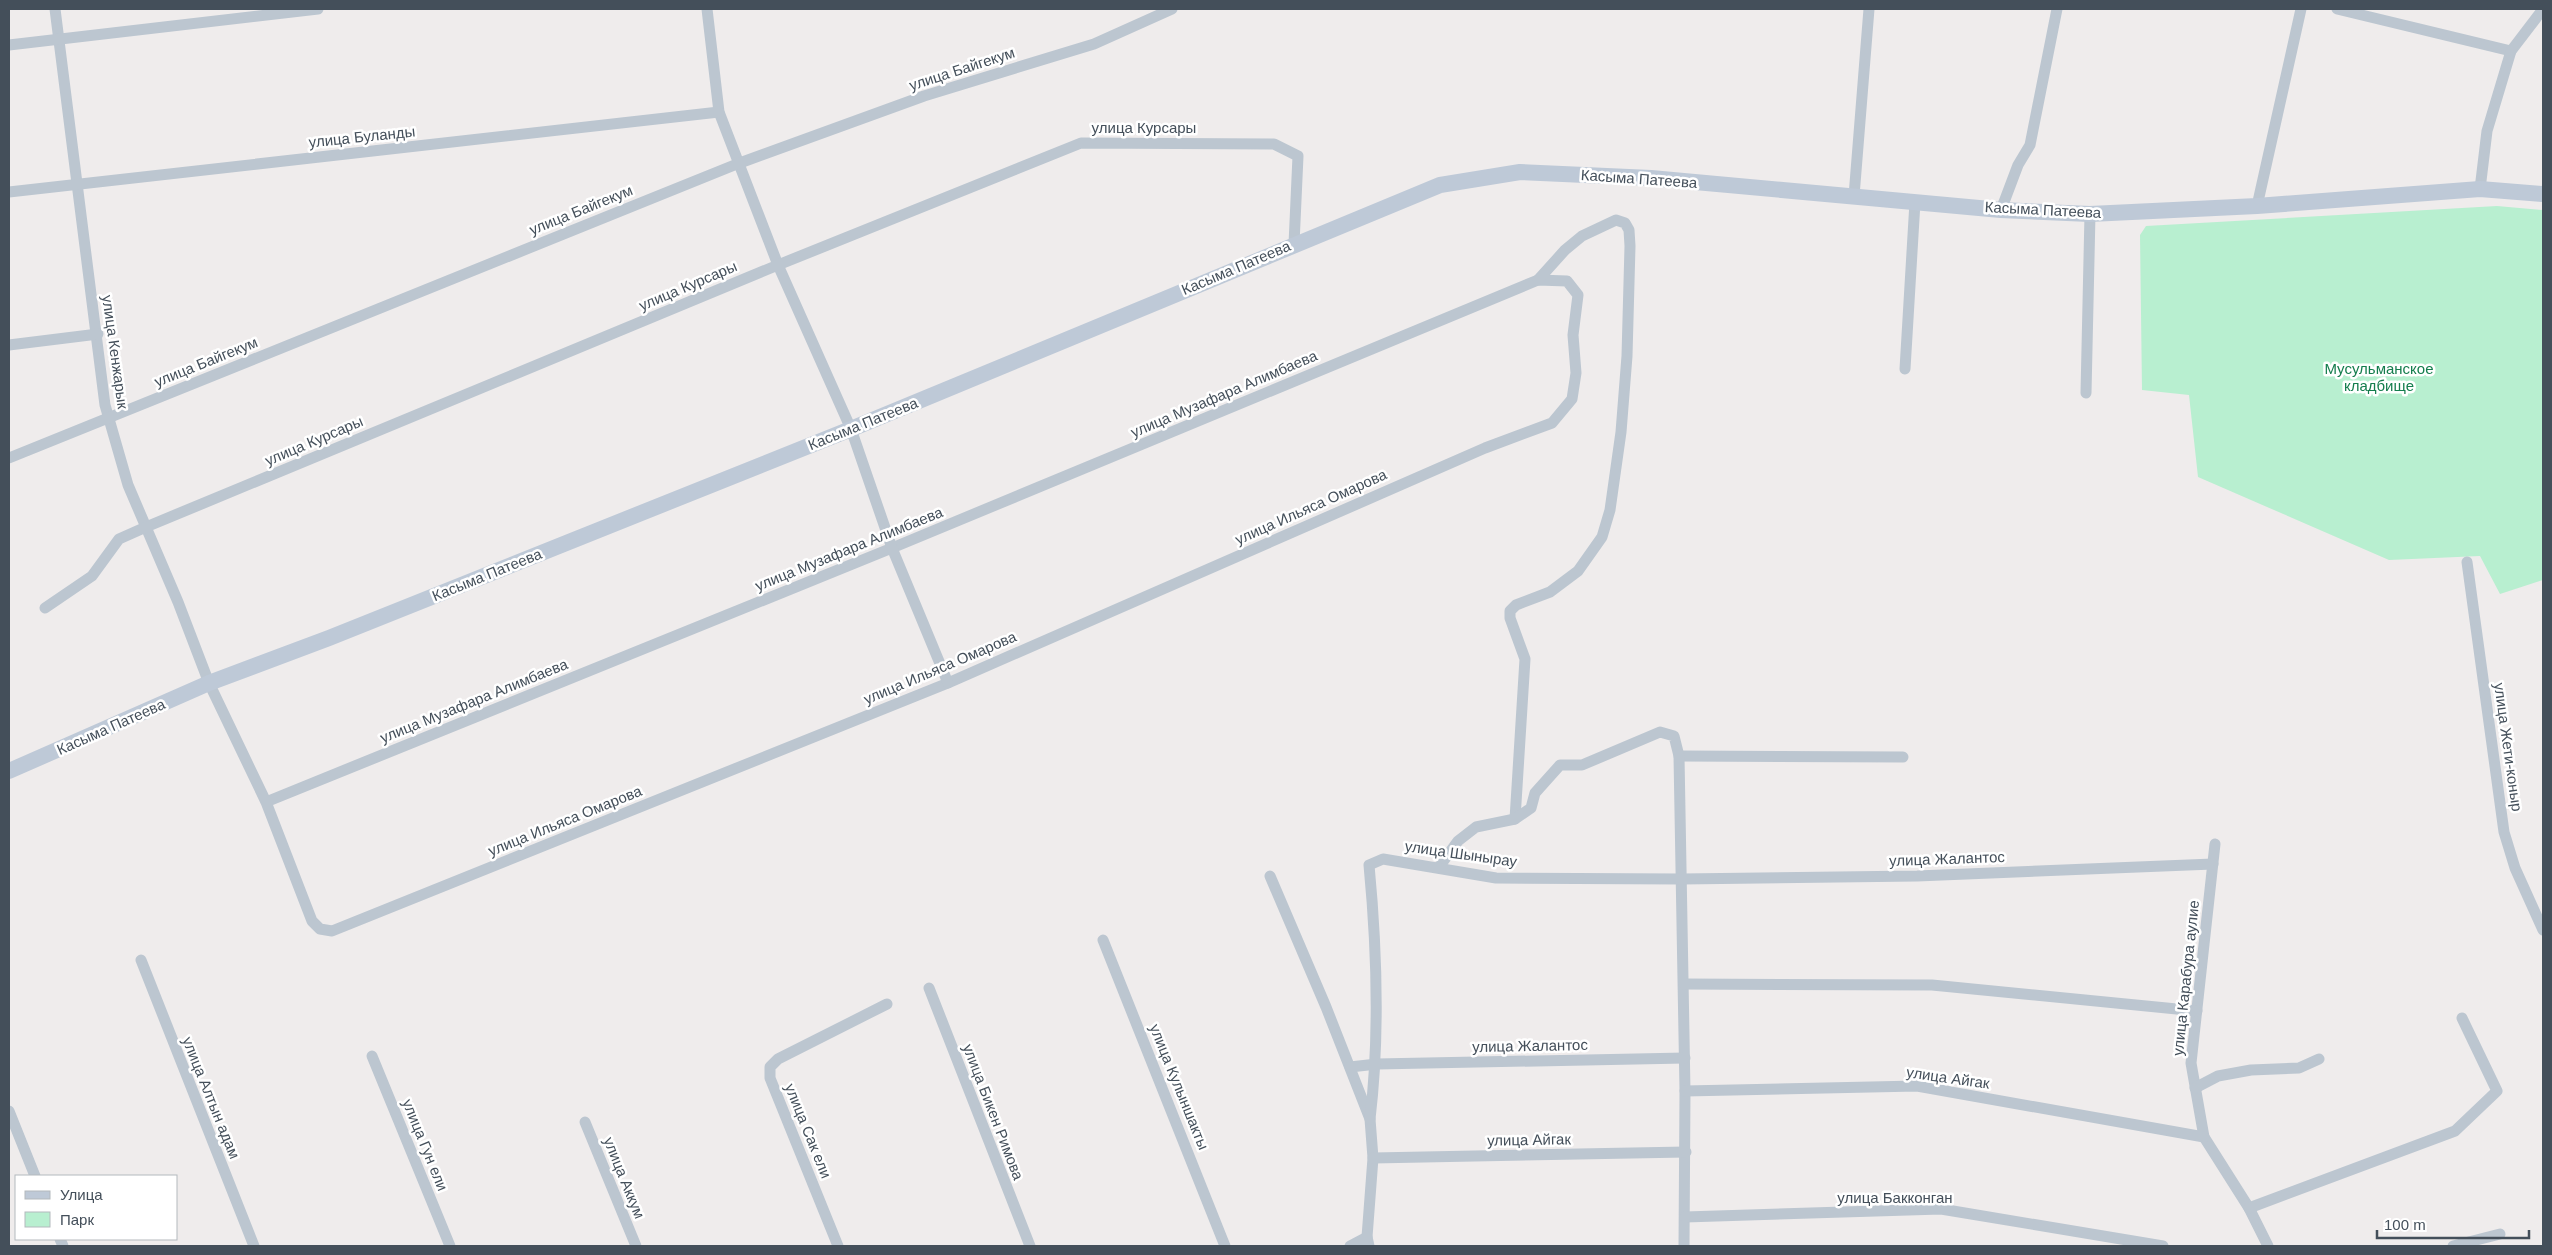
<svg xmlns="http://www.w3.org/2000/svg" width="2552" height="1255" font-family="Helvetica,sans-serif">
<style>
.green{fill:#b8efd0}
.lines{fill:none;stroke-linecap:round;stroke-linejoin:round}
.street{stroke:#bcc6d0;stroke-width:11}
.secondary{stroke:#bec9d7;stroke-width:16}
.labels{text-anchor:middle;stroke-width:5;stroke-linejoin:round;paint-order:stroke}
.street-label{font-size:15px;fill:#444f5a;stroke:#fff}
.park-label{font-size:15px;fill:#147d4d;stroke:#fff}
</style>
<rect width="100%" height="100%" fill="#efecec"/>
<polygon class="green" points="2497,206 2543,210 2543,580 2500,594 2480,556 2389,560 2198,477 2189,395 2142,390 2140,235 2146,226"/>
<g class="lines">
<g class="street">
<polyline points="55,9 105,405 128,485 178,602 209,683 266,802 892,548 1538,280 1567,281 1578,295 1573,335 1576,373 1572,399 1552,423 1485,448 948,683 332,931 320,929 312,921 266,802"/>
<polyline points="707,9 719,112 778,265 851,429 892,548 948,683"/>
<polyline points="2337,9 2511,51"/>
<polyline points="9,45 318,9"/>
<polyline points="2480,189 2487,131 2511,51 2543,9"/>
<polyline points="9,192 719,112"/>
<polyline points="1854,196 1869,9"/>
<polyline points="2257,206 2301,9"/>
<polyline points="2001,210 2018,165 2030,145 2057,9"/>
<polyline points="9,345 98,334"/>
<polyline points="1905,369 1915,202"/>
<polyline points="2086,393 2090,214"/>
<polyline points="9,458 737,164 924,96 1094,44 1172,9"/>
<polyline points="2467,562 2504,832 2515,868 2543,930"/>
<polyline points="45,608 92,576 119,539 146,527 778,265 1081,143 1274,144 1298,156 1294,244"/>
<polyline points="1679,756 1903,757"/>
<polyline points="1515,819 1525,659 1510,618 1510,611 1516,605 1550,592 1578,571 1602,537 1610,510 1621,432 1627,356 1630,246 1629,230 1625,223 1616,220 1582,236 1565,250 1538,280"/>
<polyline points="2215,844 2191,1063 2204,1137 2249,1208 2268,1246"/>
<polyline points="1439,867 1458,841 1476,827 1515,819 1531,808 1535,793 1560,765 1582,765 1660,732 1674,736 1679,756 1685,1091 1684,1246"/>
<polyline points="1270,876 1326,1007 1370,1119 1373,1158 1367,1237 1369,1246"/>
<polyline points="1103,940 1225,1246"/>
<polyline points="141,960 254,1246"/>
<polyline points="1684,984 1932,985 2197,1011"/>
<polyline points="929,988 1030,1246"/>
<polyline points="372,1056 450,1246"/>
<polyline points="1350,1067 1377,1064 1685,1058"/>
<polyline points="2195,1088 2218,1076 2251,1070 2299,1068 2319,1059"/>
<polyline points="1685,1091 1917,1086 2204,1137"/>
<polyline points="9,1111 35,1176"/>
<path d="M 1370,1119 C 1380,1035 1377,949 1369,865 L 1383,859 L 1496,878 L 1682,879 L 1917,876 L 2213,864"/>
<polyline points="585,1122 636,1246"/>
<polyline points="1373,1158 1686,1152"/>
<polyline points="2249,1208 2455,1131 2497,1091 2462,1018"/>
<polyline points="1685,1217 1941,1209 2163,1246"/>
<polyline points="60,1239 63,1246"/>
<polyline points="838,1246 770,1078 770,1067 778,1059 887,1004"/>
<polyline points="1350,1246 1367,1237"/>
<polyline points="2453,1246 2500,1234"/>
</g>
<polyline class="secondary" points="9,771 209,683 329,638 851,429 1440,185 1520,172 1651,178 2001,210 2090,214 2257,206 2480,189 2543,194"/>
</g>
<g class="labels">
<g class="street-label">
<text transform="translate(962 69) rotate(-18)" y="5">улица Байгекум</text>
<text x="1144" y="133">улица Курсары</text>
<text transform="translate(362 137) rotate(-6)" y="5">улица Буланды</text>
<text transform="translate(1639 179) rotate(4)" y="5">Касыма Патеева</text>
<text transform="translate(581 210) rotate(-22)" y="5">улица Байгекум</text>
<text transform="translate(2043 210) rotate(3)" y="5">Касыма Патеева</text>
<text transform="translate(1236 268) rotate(-23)" y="5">Касыма Патеева</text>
<text transform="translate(688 286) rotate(-23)" y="5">улица Курсары</text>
<text transform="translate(115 352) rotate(82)" y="5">улица Кенжарык</text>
<text transform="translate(206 362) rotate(-22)" y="5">улица Байгекум</text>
<text transform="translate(1224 394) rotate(-23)" y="5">улица Музафара Алимбаева</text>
<text transform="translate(863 424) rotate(-22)" y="5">Касыма Патеева</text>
<text transform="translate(314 441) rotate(-23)" y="5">улица Курсары</text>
<text transform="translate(1311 507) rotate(-24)" y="5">улица Ильяса Омарова</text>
<text transform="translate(849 549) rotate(-22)" y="5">улица Музафара Алимбаева</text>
<text transform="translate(487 575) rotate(-22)" y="5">Касыма Патеева</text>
<text transform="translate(940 668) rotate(-23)" y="5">улица Ильяса Омарова</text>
<text transform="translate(474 701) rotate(-22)" y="5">улица Музафара Алимбаева</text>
<text transform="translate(111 727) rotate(-24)" y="5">Касыма Патеева</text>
<text transform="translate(2508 747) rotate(82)" y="5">улица Жети-коныр</text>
<text transform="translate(565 821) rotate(-22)" y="5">улица Ильяса Омарова</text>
<text transform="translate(1461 854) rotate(8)" y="5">улица Шынырау</text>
<text transform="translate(1947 859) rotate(-2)" y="5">улица Жалантос</text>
<text transform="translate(2186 978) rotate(-84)" y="5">улица Карабура аулие</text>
<text transform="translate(1530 1046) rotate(-1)" y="5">улица Жалантос</text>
<text transform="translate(1948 1078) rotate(8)" y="5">улица Айгак</text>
<text transform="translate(1179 1087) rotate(68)" y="5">улица Кулыншакты</text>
<text transform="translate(211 1098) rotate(68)" y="5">улица Алтын адам</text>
<text transform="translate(993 1112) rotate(69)" y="5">улица Бикен Римова</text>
<text transform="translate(808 1131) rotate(68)" y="5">улица Сак ели</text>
<text transform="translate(1529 1140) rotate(-1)" y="5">улица Айгак</text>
<text transform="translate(425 1145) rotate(68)" y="5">улица Гун ели</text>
<text transform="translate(624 1178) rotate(68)" y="5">улица Аккум</text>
<text x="1895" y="1203">улица Бакконган</text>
</g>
<g class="park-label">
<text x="2379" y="374">Мусульманское<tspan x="2379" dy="17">кладбище</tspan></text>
</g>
</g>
<rect width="2552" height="1255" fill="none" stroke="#444f5a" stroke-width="20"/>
<rect x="15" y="1175" width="162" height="65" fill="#ffffff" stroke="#b4b9bd"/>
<rect x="25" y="1191" width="25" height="8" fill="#bec9d7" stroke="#b4b9bd"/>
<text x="60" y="1200" font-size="15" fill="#444f5a">Улица</text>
<rect x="25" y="1212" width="25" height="15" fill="#b8efd0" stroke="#b4b9bd"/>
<text x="60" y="1225" font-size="15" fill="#444f5a">Парк</text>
<path d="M2377 1230v8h152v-8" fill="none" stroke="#444f5a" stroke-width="2.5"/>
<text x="2384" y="1230" font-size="15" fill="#444f5a" stroke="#ffffff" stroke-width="4" paint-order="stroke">100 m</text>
</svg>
